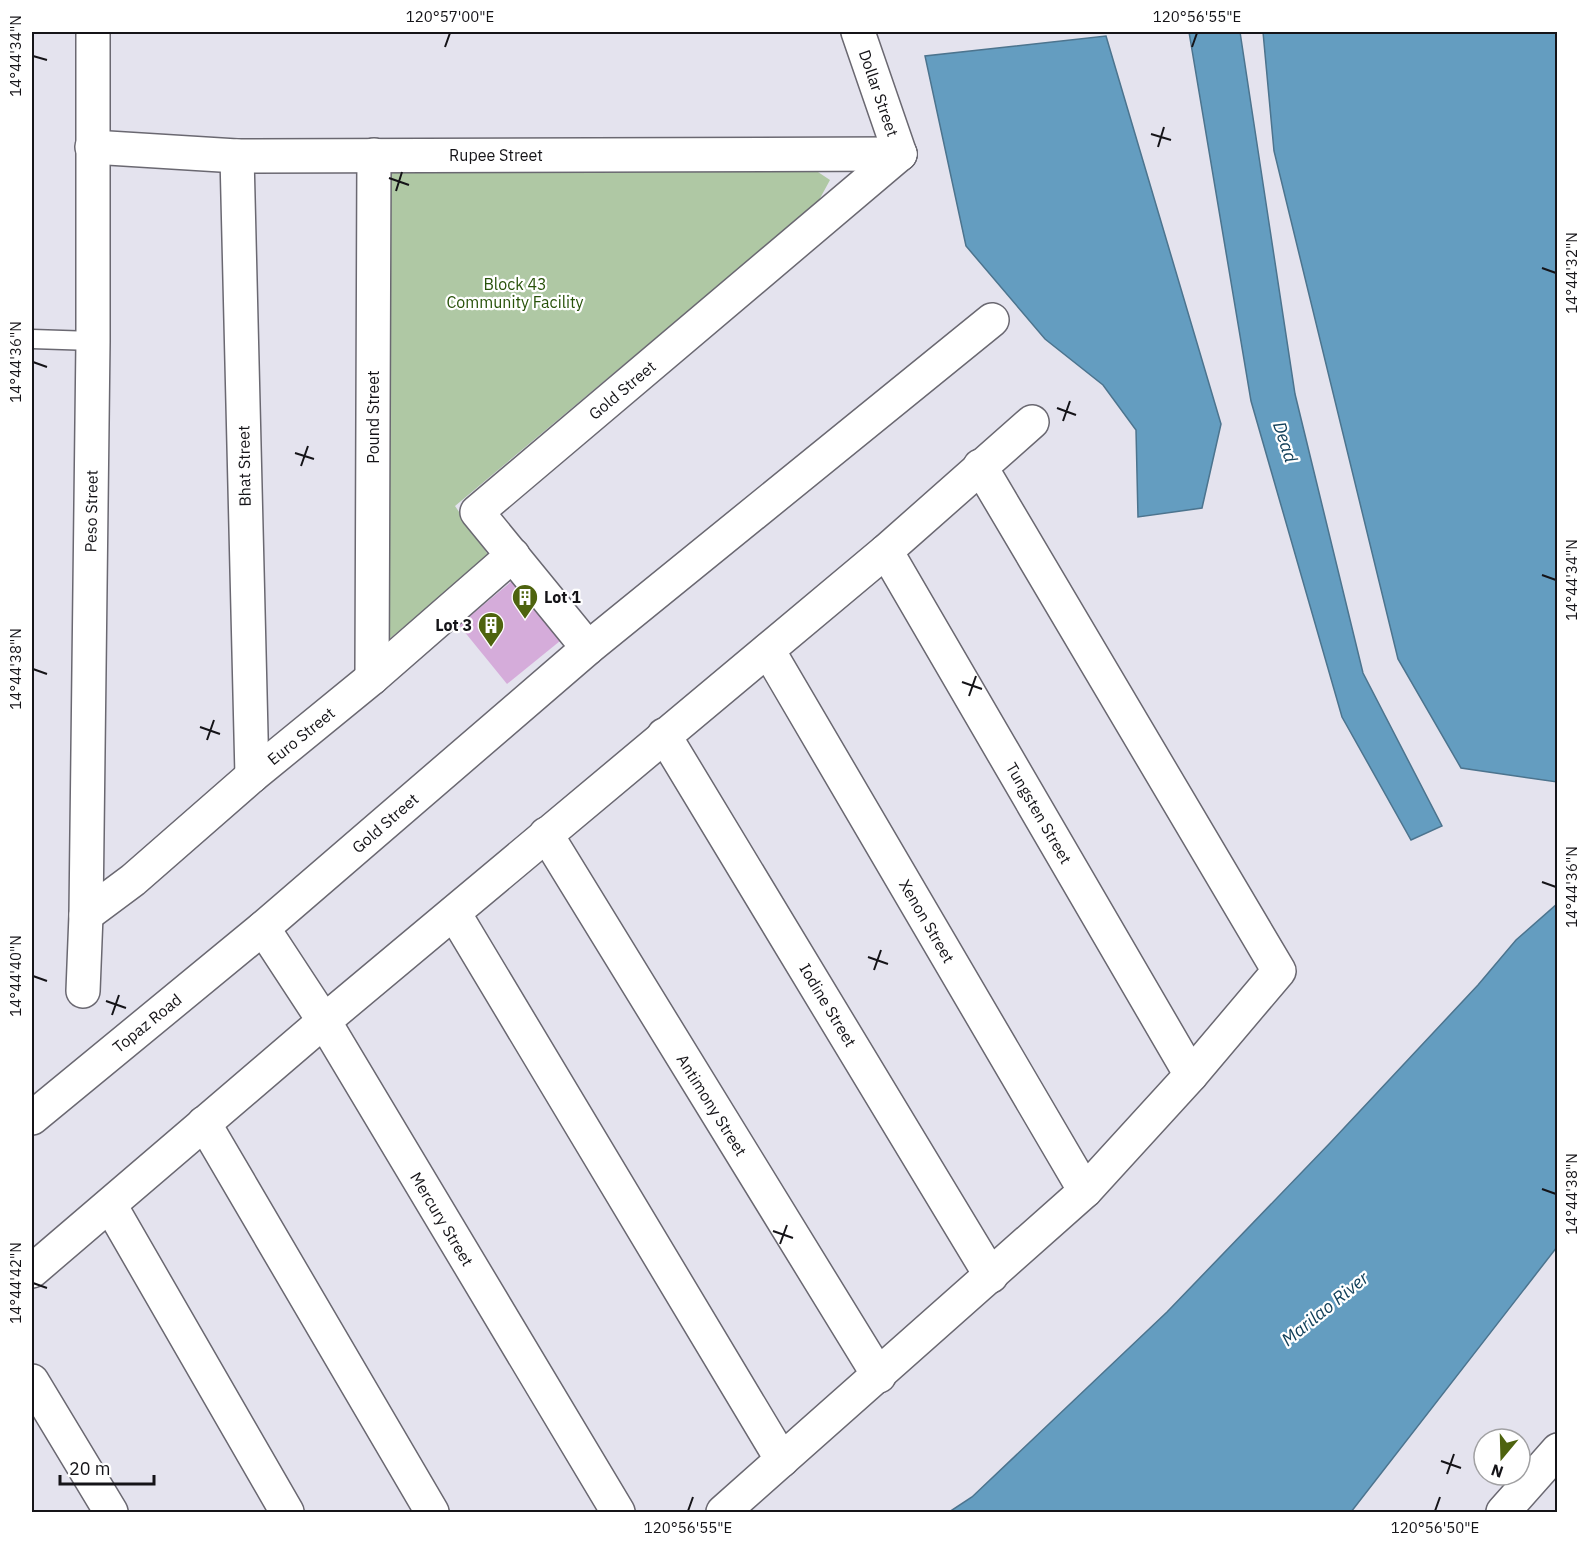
<svg xmlns="http://www.w3.org/2000/svg" width="1589" height="1544" font-family="'IBM Plex Sans',sans-serif">
<style>
.green{fill:#afc8a4}
.water{fill:#649dc0;stroke:#4c748e;stroke-width:1.5}
.building{fill:#d5acda}
.lines{fill:none;stroke-linecap:round;stroke-linejoin:round}
.service-casing{stroke:#6a6871;stroke-width:21}
.minor-casing{stroke:#6a6871;stroke-width:36}
.service{stroke:#fff;stroke-width:18}
.minor{stroke:#fff;stroke-width:33}
.ticks{fill:none;stroke:#151418;stroke-width:2}
.labels{text-anchor:middle;stroke-width:4.5;stroke-linejoin:round;paint-order:stroke}
.street-label{font-size:16px;fill:#151418;stroke:#fff}
.park-label{font-size:16px;fill:#28520a;stroke:#fff}
.poi-label{font-size:16px;font-weight:bold;fill:#151418;stroke:#fff;text-anchor:start}
.water-label{font-size:18px;font-style:italic;fill:#12405a;stroke:#fff}
.neatline{fill:none;stroke:#151418;stroke-width:2}
.ticks-label{font-size:15px;text-anchor:middle;fill:#151418}
</style>
<rect width="100%" height="100%" fill="#e4e3ee"/>
<polygon class="green" points="809,166 830,180 818,202 455,506 489,556 388,640 391,169"/>
<g class="water">
<polygon points="1189,32 1240,32 1295,394 1363,673 1442,826 1411,840 1342,717 1251,401"/>
<polygon points="1263,32 1557,32 1557,782 1461,768 1398,659 1274,151"/>
<polygon points="1106,36 1221,424 1202,508 1138,517 1136,430 1103,385 1045,339 966,246 925,56"/>
<polygon points="1557,904 1557,1247 1351,1512 949,1512 972,1497 1167,1312 1330,1143 1478,985 1516,940"/>
</g>
<polygon class="building" points="512,581 560,641 507,684 459,625"/>
<g class="lines">
<g class="service-casing">
<polyline id="service" points="32,339 93,341"/>
</g>
<g class="minor-casing">
<g id="minor">
<polyline points="858,32 900,154"/>
<polyline points="92,147 237,156 900,154"/>
<polyline points="237,156 252,776"/>
<polyline points="886,551 1191,1075"/>
<polyline points="588,648 477,512 900,154"/>
<polyline points="768,650 1085,1191"/>
<polyline points="372,678 374,155"/>
<polyline points="664,735 991,1276"/>
<polyline points="546,834 879,1376"/>
<polyline points="454,913 782,1460"/>
<polyline points="86,915 133,880 252,776 372,678 513,555"/>
<polyline points="263,928 324,1021 618,1512"/>
<polyline points="83,991 86,915 93,341 93,32"/>
<polyline points="32,1118 263,928 588,648 992,320"/>
<polyline points="204,1123 432,1512"/>
<polyline points="110,1205 287,1512"/>
<polyline points="32,1271 324,1021 886,551 1032,422"/>
<polyline points="32,1381 111,1512"/>
<polyline points="723,1512 1085,1191 1191,1075 1279,971 980,466"/>
<polyline points="1503,1512 1558,1450"/>
</g>
</g>
<use href="#service" class="service"/>
<use href="#minor" class="minor"/>
</g>
<path class="ticks" d="M 445,47 L 450,33M 1192,47 L 1197,33M 33,56 L 47,60M 1151,134 L 1171,140M 1158,147 L 1164,127M 389,178 L 409,185M 396,191 L 402,172M 1542,268 L 1556,273M 33,362 L 47,367M 1057,408 L 1076,415M 1063,421 L 1070,401M 295,453 L 314,459M 301,466 L 308,446M 1542,575 L 1556,580M 33,669 L 47,674M 962,682 L 982,689M 969,696 L 976,676M 200,727 L 220,734M 207,740 L 214,720M 1542,882 L 1556,887M 868,957 L 888,964M 874,970 L 881,950M 33,976 L 47,981M 106,1001 L 126,1008M 112,1015 L 119,995M 1542,1189 L 1556,1194M 773,1231 L 793,1238M 780,1244 L 787,1225M 33,1283 L 47,1288M 1441,1461 L 1461,1468M 1447,1474 L 1454,1454M 688,1511 L 693,1497M 1435,1511 L 1440,1497"/>
<defs>
<g id="building-pin" transform="scale(1.35)"><path d="M0 17L-7.5 6A9.5 9.5 0 1 1 7.5 6Z" fill="#4e630e" stroke="#fff"/><path d="M-4-6H4V6H1V3H-1V6H-4ZM-2.5-4.3h1.7v1.8h-1.7ZM.8-4.3h1.7v1.8H.8ZM-2.5-1h1.7V.8h-1.7ZM.8-1h1.7V.8H.8Z" fill="#fff"/></g>
</defs>
<g fill-rule="evenodd">
<use href="#building-pin" x="525" y="597"/>
<use href="#building-pin" x="491" y="625"/>
</g>
<g class="labels">
<g class="street-label">
<text transform="translate(879 93) rotate(71)" y="6">Dollar Street</text>
<text x="496" y="161">Rupee Street</text>
<text transform="translate(622 390) rotate(-40)" y="6">Gold Street</text>
<text transform="translate(373 417) rotate(-90)" y="6">Pound Street</text>
<text transform="translate(244 466) rotate(-91)" y="6">Bhat Street</text>
<text transform="translate(91 511) rotate(-89)" y="6">Peso Street</text>
<text transform="translate(301 736) rotate(-39)" y="6">Euro Street</text>
<text transform="translate(1039 813) rotate(60)" y="6">Tungsten Street</text>
<text transform="translate(385 823) rotate(-41)" y="6">Gold Street</text>
<text transform="translate(927 921) rotate(60)" y="6">Xenon Street</text>
<text transform="translate(828 1005) rotate(59)" y="6">Iodine Street</text>
<text transform="translate(147 1023) rotate(-39)" y="6">Topaz Road</text>
<text transform="translate(712 1105) rotate(58)" y="6">Antimony Street</text>
<text transform="translate(442 1219) rotate(59)" y="6">Mercury Street</text>
</g>
<g class="park-label">
<text x="515" y="290">Block 43<tspan x="515" dy="18">Community Facility</tspan></text>
</g>
<g class="poi-label">
<text x="544" y="603">Lot 1</text>
<text x="472" y="631" text-anchor="end">Lot 3</text>
</g>
<g class="water-label">
<text transform="translate(1285 442) rotate(72)" y="6">Dead</text>
<text transform="translate(1325 1309) rotate(-39)" y="6">Marilao River</text>
</g>
</g>
<rect width="1589" height="1544" fill="none" stroke="#ffffff" stroke-width="66"/>
<g transform="translate(1502 1457) rotate(199)"><circle r="28" fill="#ffffff" stroke="#a1a1a3" stroke-width="1.5"/>
<path d="M0-4.5L10 22L0 15L-10 22Z" fill="#4e630e"/>
<text y="-9" font-size="16" font-weight="bold" text-anchor="middle" fill="#151418">N</text>
</g>
<path d="M60 1475v9h94v-9" fill="none" stroke="#151418" stroke-width="3"/>
<text x="69" y="1475" font-size="18" fill="#151418" stroke="#ffffff" stroke-width="4.5" paint-order="stroke">20 m</text>
<rect x="33" y="33" width="1523" height="1478" class="neatline"/>
<g class="ticks-label">
<text x="450" y="22">120°57'00"E</text>
<text x="1197" y="22">120°56'55"E</text>
<text transform="translate(16 56) rotate(-90)" y="5">14°44'34"N</text>
<text transform="translate(1572 273) rotate(-90)" y="5">14°44'32"N</text>
<text transform="translate(16 362) rotate(-90)" y="5">14°44'36"N</text>
<text transform="translate(1572 580) rotate(-90)" y="5">14°44'34"N</text>
<text transform="translate(16 669) rotate(-90)" y="5">14°44'38"N</text>
<text transform="translate(1572 887) rotate(-90)" y="5">14°44'36"N</text>
<text transform="translate(16 976) rotate(-90)" y="5">14°44'40"N</text>
<text transform="translate(1572 1194) rotate(-90)" y="5">14°44'38"N</text>
<text transform="translate(16 1283) rotate(-90)" y="5">14°44'42"N</text>
<text x="688" y="1533">120°56'55"E</text>
<text x="1435" y="1533">120°56'50"E</text>
</g>
</svg>
